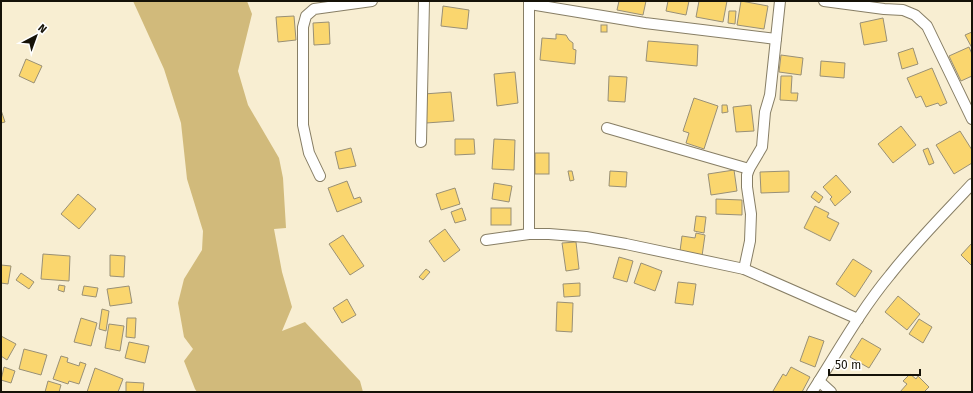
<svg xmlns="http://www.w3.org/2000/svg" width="973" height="393" font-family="'Fira Sans',sans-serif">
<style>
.green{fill:#d1ba7b}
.building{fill:#fad66e;stroke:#999076}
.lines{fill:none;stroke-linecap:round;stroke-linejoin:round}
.street-casing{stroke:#877e65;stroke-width:12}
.street{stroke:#fff;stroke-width:10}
</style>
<rect width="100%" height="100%" fill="#f8eed2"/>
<polygon class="green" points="133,1 247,1 252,14 238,71 248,105 279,158 283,178 286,228 274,229 282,272 292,307 282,331 305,322 360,381 363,392 197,392 195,389 184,361 193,349 184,337 178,303 184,279 202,250 203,231 187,179 181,123 164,69"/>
<g class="building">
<polygon points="619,1 646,1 643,15 617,10"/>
<polygon points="668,1 689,1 686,15 666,11"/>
<polygon points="699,1 727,1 723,22 696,17"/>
<polygon points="741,1 768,6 764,29 737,25"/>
<polygon points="443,6 469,10 467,29 441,26"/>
<polygon points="729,11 736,11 735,24 728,23"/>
<polygon points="294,16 296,40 278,42 276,17"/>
<polygon points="883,18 887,41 864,45 860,23"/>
<polygon points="329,22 330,44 314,45 313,23"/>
<rect x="601" y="25" width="6" height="7"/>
<polygon points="972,32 972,48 965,35"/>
<polygon points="556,34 566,35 569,40 573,43 573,49 576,50 575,64 540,60 542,38 556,39"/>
<polygon points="648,41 698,45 697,66 646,61"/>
<polygon points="969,47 972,54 972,76 961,81 949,56"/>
<polygon points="913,48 918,64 902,69 898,53"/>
<polygon points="781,55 803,58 801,75 779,72"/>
<polygon points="26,59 42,66 34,83 19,76"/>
<polygon points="821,61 845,63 844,78 820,76"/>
<polygon points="932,68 947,103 940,106 938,103 926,107 921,96 916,98 907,78"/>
<polygon points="515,72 518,103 497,106 494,74"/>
<polygon points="609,76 627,77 625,102 608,101"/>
<polygon points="781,76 792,76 791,93 798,93 797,101 780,100"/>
<polygon points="451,92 454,121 426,123 424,94"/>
<polygon points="694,98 718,106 704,149 686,143 689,133 683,131"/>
<polygon points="722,105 727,105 728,112 722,113"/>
<polygon points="751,105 754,131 736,132 733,107"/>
<polygon points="1,110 5,122 1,123"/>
<polygon points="901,126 916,145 893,163 878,144"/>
<polygon points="960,131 972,150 972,163 954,174 936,145"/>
<polygon points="455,139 474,139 475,154 455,155"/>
<polygon points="494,139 515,140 514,170 492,169"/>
<polygon points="351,148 356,166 339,169 335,152"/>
<polygon points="928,148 934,163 929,165 923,150"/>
<rect x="535" y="153" width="14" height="21"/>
<polygon points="734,170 737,191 711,195 708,174"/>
<polygon points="568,171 572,171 574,180 570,181"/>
<polygon points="610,171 627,172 626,187 609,186"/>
<polygon points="789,171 789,192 761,193 760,172"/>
<polygon points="836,175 851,192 835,206 830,199 832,197 823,187"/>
<polygon points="347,181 354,199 360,197 362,202 337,212 328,188"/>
<polygon points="494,183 512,186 509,202 492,199"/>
<polygon points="455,188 460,204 441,210 436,194"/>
<polygon points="815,191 823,197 819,203 811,197"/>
<polygon points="78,194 96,209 79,229 61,214"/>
<polygon points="716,199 742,200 742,215 716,214"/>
<polygon points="815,206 829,213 827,217 839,223 830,241 804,228"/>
<polygon points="462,208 466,220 455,223 451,212"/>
<rect x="491" y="208" width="20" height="17"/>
<polygon points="696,216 706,217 704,233 694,231"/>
<polygon points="445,229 460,250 444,262 429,241"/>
<polygon points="696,233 705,235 702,256 680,251 682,236 695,238"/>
<polygon points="343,235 364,266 350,275 329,244"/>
<polygon points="576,242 579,269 566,271 562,243"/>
<polygon points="972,243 972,266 961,255"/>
<polygon points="43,254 70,256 69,281 41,279"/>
<polygon points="110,255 125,256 124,277 110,276"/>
<polygon points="619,257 633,261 627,282 613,278"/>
<polygon points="853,259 872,271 855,297 836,284"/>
<polygon points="641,263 662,271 655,291 634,283"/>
<polygon points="1,265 11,266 8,284 1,283"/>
<polygon points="426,269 430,272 423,280 419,277"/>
<polygon points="21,273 34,282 29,289 16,280"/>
<polygon points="678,282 696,284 693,305 675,303"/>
<polygon points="580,283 580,296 564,297 563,284"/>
<polygon points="59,285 65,286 64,292 58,290"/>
<polygon points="84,286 98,288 96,297 82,295"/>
<polygon points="129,286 132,303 110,306 107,289"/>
<polygon points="898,296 920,314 907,330 885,312"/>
<polygon points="347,299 356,315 342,323 333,308"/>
<polygon points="557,302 573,303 572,332 556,331"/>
<polygon points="102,309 109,311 106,331 99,329"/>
<polygon points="81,318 97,323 91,346 74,342"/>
<polygon points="127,318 136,318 135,338 126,337"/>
<polygon points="919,319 932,327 923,343 909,334"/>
<polygon points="109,324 124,326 120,351 105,348"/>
<polygon points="1,336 16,344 7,360 1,356"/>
<polygon points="809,336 824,341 815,367 800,361"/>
<polygon points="862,338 881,349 869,368 850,357"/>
<polygon points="129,342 149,346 145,363 125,358"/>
<polygon points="24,349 47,355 41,375 19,369"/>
<polygon points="61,356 68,358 67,362 79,366 80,362 86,364 79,384 69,381 68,384 53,379"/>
<polygon points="4,367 15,371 11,383 1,380"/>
<polygon points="791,367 810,377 802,392 775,392 773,391 783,374 786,376"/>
<polygon points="95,368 123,379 118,392 87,392"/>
<polygon points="910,374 916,379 918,376 929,387 924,392 900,392 907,384 903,381"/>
<polygon points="48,381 61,385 59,392 45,392"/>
<polygon points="126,382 144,383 143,392 126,392"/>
</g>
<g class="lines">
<g class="street-casing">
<g id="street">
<polyline points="824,1 884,9 903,10 915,15 927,26 972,119"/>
<polyline points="530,4 645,23 776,39"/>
<polyline points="607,128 749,169"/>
<polyline points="421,142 424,1"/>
<polyline points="320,176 309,153 303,125 303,27 306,16 314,9 372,1"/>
<polyline points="529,234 529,1"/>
<polyline points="486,240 529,234 549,234 586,237 626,244 744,269 858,319"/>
<polyline points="744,269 750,241 751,214 747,187 747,175 749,169 762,147 765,112 770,95 780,1"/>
<polyline points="819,381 831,392"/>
<path d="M 812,392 C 837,353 860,311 890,275 C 915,243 944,214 972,184"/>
</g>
</g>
<use href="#street" class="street"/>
</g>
<rect width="973" height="393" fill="none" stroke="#151208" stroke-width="4"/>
<g transform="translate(36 36) rotate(41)" stroke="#ffffff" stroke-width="3" paint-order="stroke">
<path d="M0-3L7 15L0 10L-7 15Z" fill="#151208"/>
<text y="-6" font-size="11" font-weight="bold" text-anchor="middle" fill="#151208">N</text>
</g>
<path d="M829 369v6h91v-6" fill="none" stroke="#151208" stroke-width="2"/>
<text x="835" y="369" font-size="12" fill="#151208" stroke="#ffffff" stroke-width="3" paint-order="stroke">50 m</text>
</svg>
